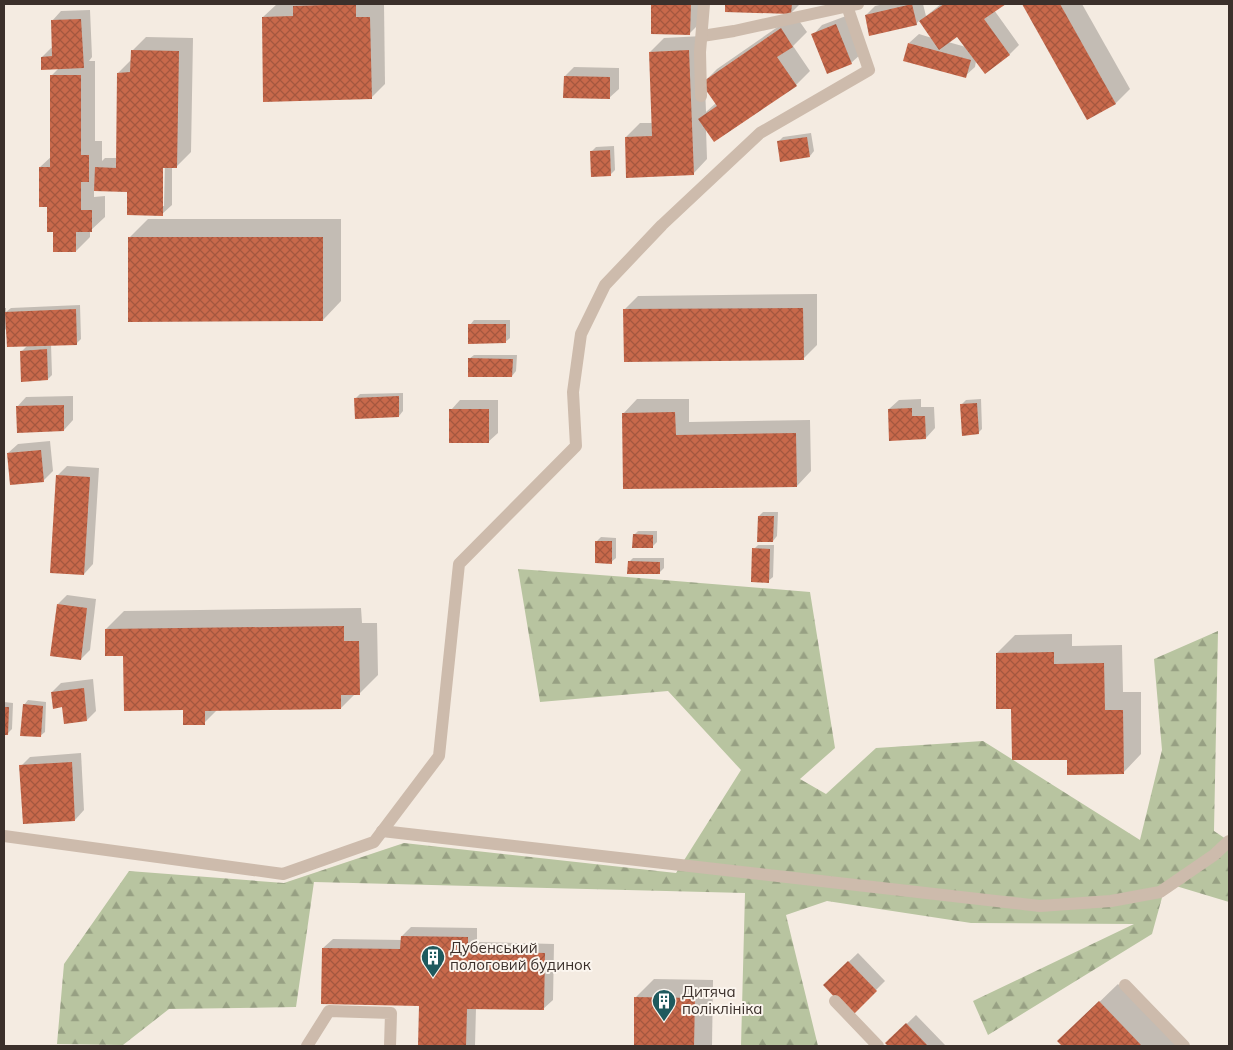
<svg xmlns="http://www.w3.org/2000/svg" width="1233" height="1050" font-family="Mulish,sans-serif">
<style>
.forest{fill:url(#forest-firs)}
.shadow{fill:#0003;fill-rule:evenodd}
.building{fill:url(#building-cross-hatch)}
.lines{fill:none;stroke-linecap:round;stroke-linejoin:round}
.lane{stroke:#cdbbac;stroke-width:12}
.street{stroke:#cdbbac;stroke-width:12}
.labels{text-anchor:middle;stroke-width:4;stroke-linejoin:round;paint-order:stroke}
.poi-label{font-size:15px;fill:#3b302b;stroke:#fbf5ee;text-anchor:start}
</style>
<defs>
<pattern id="forest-firs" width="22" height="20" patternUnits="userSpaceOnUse" patternTransform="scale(1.25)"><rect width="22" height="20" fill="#b8c4a0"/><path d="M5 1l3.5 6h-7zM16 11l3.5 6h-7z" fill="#97a083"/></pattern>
<pattern id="building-cross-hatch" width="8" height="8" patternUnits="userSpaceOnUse" patternTransform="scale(1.25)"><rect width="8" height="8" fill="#c8694b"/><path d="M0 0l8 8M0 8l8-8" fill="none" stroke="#a4573f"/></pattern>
</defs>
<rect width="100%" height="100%" fill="#f4ebe1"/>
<polygon class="forest" points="518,569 627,577 810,592 835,748 800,779 826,794 876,748 983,741 1140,840 1162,750 1154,659 1218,631 1214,831 1229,841 1229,902 1166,883 1152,934 988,1035 973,1001 1134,924 971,923 827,901 786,915 818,1046 741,1046 745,893 314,882 296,1007 169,1009 123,1045 57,1044 64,964 129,871 284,883 404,843 676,873 741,770 668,691 540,702"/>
<g class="shadow">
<polygon points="277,4 384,4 385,84 371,98 263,17"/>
<polygon points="652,4 708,4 708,15 690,33 652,33"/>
<polygon points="726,4 800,4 791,13 726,11"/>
<path d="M 884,4 L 923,4 L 926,16 L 941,4 L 1004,4 L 994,10 L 1019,45 L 1010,54 L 985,72 L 976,61 L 975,67 L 965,76 L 909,43 L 919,34 L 932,38 L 920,20 L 916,24 L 866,15 L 875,6 ZM 958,35 L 966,47 L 948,42 Z"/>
<polygon points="1024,4 1082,4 1130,89 1116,103 1088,119"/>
<path d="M 90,10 L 92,57 L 89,61 L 95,61 L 95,141 L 102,141 L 102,161 L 105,158 L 117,158 L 118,73 L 132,59 L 132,51 L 146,37 L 193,38 L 191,152 L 177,166 L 172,166 L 172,205 L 162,214 L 129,190 L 94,190 L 94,197 L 105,196 L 105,217 L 90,231 L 90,237 L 76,251 L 54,231 L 40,167 L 52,156 L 52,75 L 59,68 L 42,57 L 51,48 L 53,48 L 52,21 L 61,11 ZM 162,161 L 165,161 L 164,206 L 162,206 Z"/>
<path d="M 795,15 L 807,32 L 793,46 L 810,71 L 796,85 L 706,129 L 707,159 L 693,174 L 626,137 L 640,123 L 653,123 L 650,52 L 664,38 L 703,36 L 705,81 L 717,69 ZM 705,86 L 716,103 L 706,112 Z"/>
<polygon points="846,16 861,54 851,63 813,35 822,25"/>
<polygon points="574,67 619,68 619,89 609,98 565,76"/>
<polygon points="811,133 814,151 810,156 778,142 783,137"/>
<polygon points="614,146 615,170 611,174 591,152 596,147"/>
<polygon points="148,219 341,219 341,301 323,320 129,238"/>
<polygon points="817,294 817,345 803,359 624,310 638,296"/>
<polygon points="80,305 81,339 77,343 51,344 52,375 48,379 22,351 28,345 7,328 4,331 4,308 6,308 6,312 11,308"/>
<polygon points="474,320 510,320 510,338 505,342 470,325"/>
<polygon points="474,355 517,355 516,371 512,376 469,359"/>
<polygon points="403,393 403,411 399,416 355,399 360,394"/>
<polygon points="73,396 73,420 64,430 17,407 26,397"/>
<polygon points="637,399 689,399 689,422 810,420 811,471 797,486 623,414"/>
<polygon points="921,399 921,407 934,407 935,428 926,438 889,409 899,400"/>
<polygon points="981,399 982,429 978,433 961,405 966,400"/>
<polygon points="460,400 498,400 498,433 488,442 451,410"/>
<polygon points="50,441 53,471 43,481 8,453 18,444"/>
<polygon points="67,466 99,468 93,564 84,574 57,476"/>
<polygon points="763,512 778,512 777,536 773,541 759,516"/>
<polygon points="638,531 657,531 657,542 652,547 634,535"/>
<polygon points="601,537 616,538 616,558 611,562 596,542"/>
<polygon points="758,545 774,545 773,577 768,581 754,549"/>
<polygon points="633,558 664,558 664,568 659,573 629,562"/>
<polygon points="67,595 96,599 90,650 81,659 58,604"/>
<polygon points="361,608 362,623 377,623 378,675 359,694 355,694 341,708 218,709 204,723 184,709 124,654 106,629 124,611"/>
<polygon points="1072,634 1072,646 1122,645 1123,692 1141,692 1141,754 1123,773 1068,758 1013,707 997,653 1015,635"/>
<polygon points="93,679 96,711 87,720 63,706 52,692 61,683"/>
<polygon points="28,700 46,702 45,732 40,736 24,705"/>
<polygon points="4,702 13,703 12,729 7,734 4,734"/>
<polygon points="81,753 84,810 75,820 21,766 30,757"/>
<polygon points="411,927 477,928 477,942 554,944 553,1000 543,1009 476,1008 475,1046 419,1046 420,1004 323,948 333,939 402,940 402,936"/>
<polygon points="858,953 885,981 852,1014 834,976"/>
<polygon points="654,979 713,980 712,1046 635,1046 636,997"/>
<polygon points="1118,984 1177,1046 1064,1046 1059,1041"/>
<polygon points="916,1015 946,1046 890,1046 887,1043"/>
</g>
<g class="building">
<polygon points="356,4 356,17 370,17 372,99 263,102 262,17 293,16 293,6"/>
<polygon points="651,4 691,4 690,35 651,34"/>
<polygon points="725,4 792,4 791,14 725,12"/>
<polygon points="912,4 917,25 869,36 865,15"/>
<polygon points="944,4 1006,4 984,19 1010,55 985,74 957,37 939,50 919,21"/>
<polygon points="1022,4 1060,4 1116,104 1087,120"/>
<polygon points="81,19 84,68 41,70 41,57 52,56 51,20"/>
<polygon points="836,24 852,64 827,74 811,34"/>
<polygon points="781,28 793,47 777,57 797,86 714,142 698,119 717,106 701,83"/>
<polygon points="908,43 971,60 966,78 903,61"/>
<polygon points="131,50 179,51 177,168 163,168 163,216 127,215 127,192 94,191 95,167 116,168 117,73 130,72"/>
<polygon points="689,50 694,175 626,178 625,137 652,136 649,52"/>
<polygon points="50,75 81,75 81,155 89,155 89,182 81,182 81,210 92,210 92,232 76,232 76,252 53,252 53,232 47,232 47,207 39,207 39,167 50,167"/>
<polygon points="564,76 610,77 610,99 563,98"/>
<polygon points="807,137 810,157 780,162 777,141"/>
<polygon points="610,150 611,176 591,177 590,151"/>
<polygon points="128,237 323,237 323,321 128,322"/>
<polygon points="803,308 804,360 624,362 623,309"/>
<polygon points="76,309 77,345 7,347 5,312"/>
<polygon points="468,324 506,324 506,343 468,344"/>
<polygon points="47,349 48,380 21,382 20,351"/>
<polygon points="468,358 513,359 512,377 468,377"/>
<polygon points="399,396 399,417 355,419 354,398"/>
<polygon points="977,403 979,434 962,436 960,404"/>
<polygon points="64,405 64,431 17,433 16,406"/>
<polygon points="912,408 912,416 925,416 926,439 889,441 888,409"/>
<rect x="449" y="409" width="40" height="34"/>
<polygon points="675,412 676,435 796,433 797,487 623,489 622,413"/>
<polygon points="41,450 44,482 10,485 7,453"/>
<polygon points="56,475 90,477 84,575 50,573"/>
<polygon points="758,516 774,516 773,542 757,542"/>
<polygon points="633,534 653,535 653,548 632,548"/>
<polygon points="595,541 612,541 612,564 595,563"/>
<polygon points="752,548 770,549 769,583 751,582"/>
<polygon points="628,561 660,562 660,574 627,574"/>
<polygon points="57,604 87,608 81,660 50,656"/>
<polygon points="344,626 344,641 359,641 360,695 341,695 341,709 205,711 205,725 183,725 183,710 124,711 123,656 105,656 105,629"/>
<polygon points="1054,652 1054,664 1104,663 1105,710 1123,710 1124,774 1067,775 1067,760 1012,760 1011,709 996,709 996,653"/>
<polygon points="84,688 87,721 64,724 62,707 53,709 51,692"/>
<polygon points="23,704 43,706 41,737 20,736"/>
<polygon points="4,707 9,707 8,735 4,735"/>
<polygon points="72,762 75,821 23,824 19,765"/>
<polygon points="401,936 468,937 468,951 545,953 544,1010 467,1009 466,1046 418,1046 419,1006 321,1004 322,948 400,949"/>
<polygon points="848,961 877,991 852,1016 823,985"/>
<polygon points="634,997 695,998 694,1046 634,1046"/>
<polygon points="1099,1001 1142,1046 1062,1046 1057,1041"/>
<polygon points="906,1023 928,1046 888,1046 885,1043"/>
</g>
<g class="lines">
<g class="lane">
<polyline points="702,36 734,31 858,4"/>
<polyline points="701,96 700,52 704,4"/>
<polyline points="382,831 1040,906 1111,901 1160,892 1214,855 1229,841"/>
<polyline points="1125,985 1184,1046"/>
<polyline points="835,1001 878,1046"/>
<polyline points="307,1046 329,1011 391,1013 390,1046"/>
</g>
<polyline class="street" points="4,836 283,874 374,842 439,756 459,564 576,446 573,392 581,334 605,285 662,225 760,133 869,70 847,6"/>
</g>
<defs>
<g id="building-pin" transform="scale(1.25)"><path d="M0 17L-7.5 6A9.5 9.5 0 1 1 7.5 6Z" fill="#1f5a5e" stroke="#fbf5ee"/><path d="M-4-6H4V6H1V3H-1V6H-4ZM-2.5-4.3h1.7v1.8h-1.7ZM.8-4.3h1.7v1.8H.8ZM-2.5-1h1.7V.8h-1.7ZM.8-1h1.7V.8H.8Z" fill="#fff"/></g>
</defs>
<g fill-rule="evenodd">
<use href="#building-pin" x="433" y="957"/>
<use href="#building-pin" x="664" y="1001"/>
</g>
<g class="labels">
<g class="poi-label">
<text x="450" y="953">Дубенський<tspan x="450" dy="17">пологовий будинок</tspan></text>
<text x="682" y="997">Дитяча<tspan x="682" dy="17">поліклініка</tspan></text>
</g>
</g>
<rect width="1233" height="1050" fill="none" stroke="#3b302b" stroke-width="10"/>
</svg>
